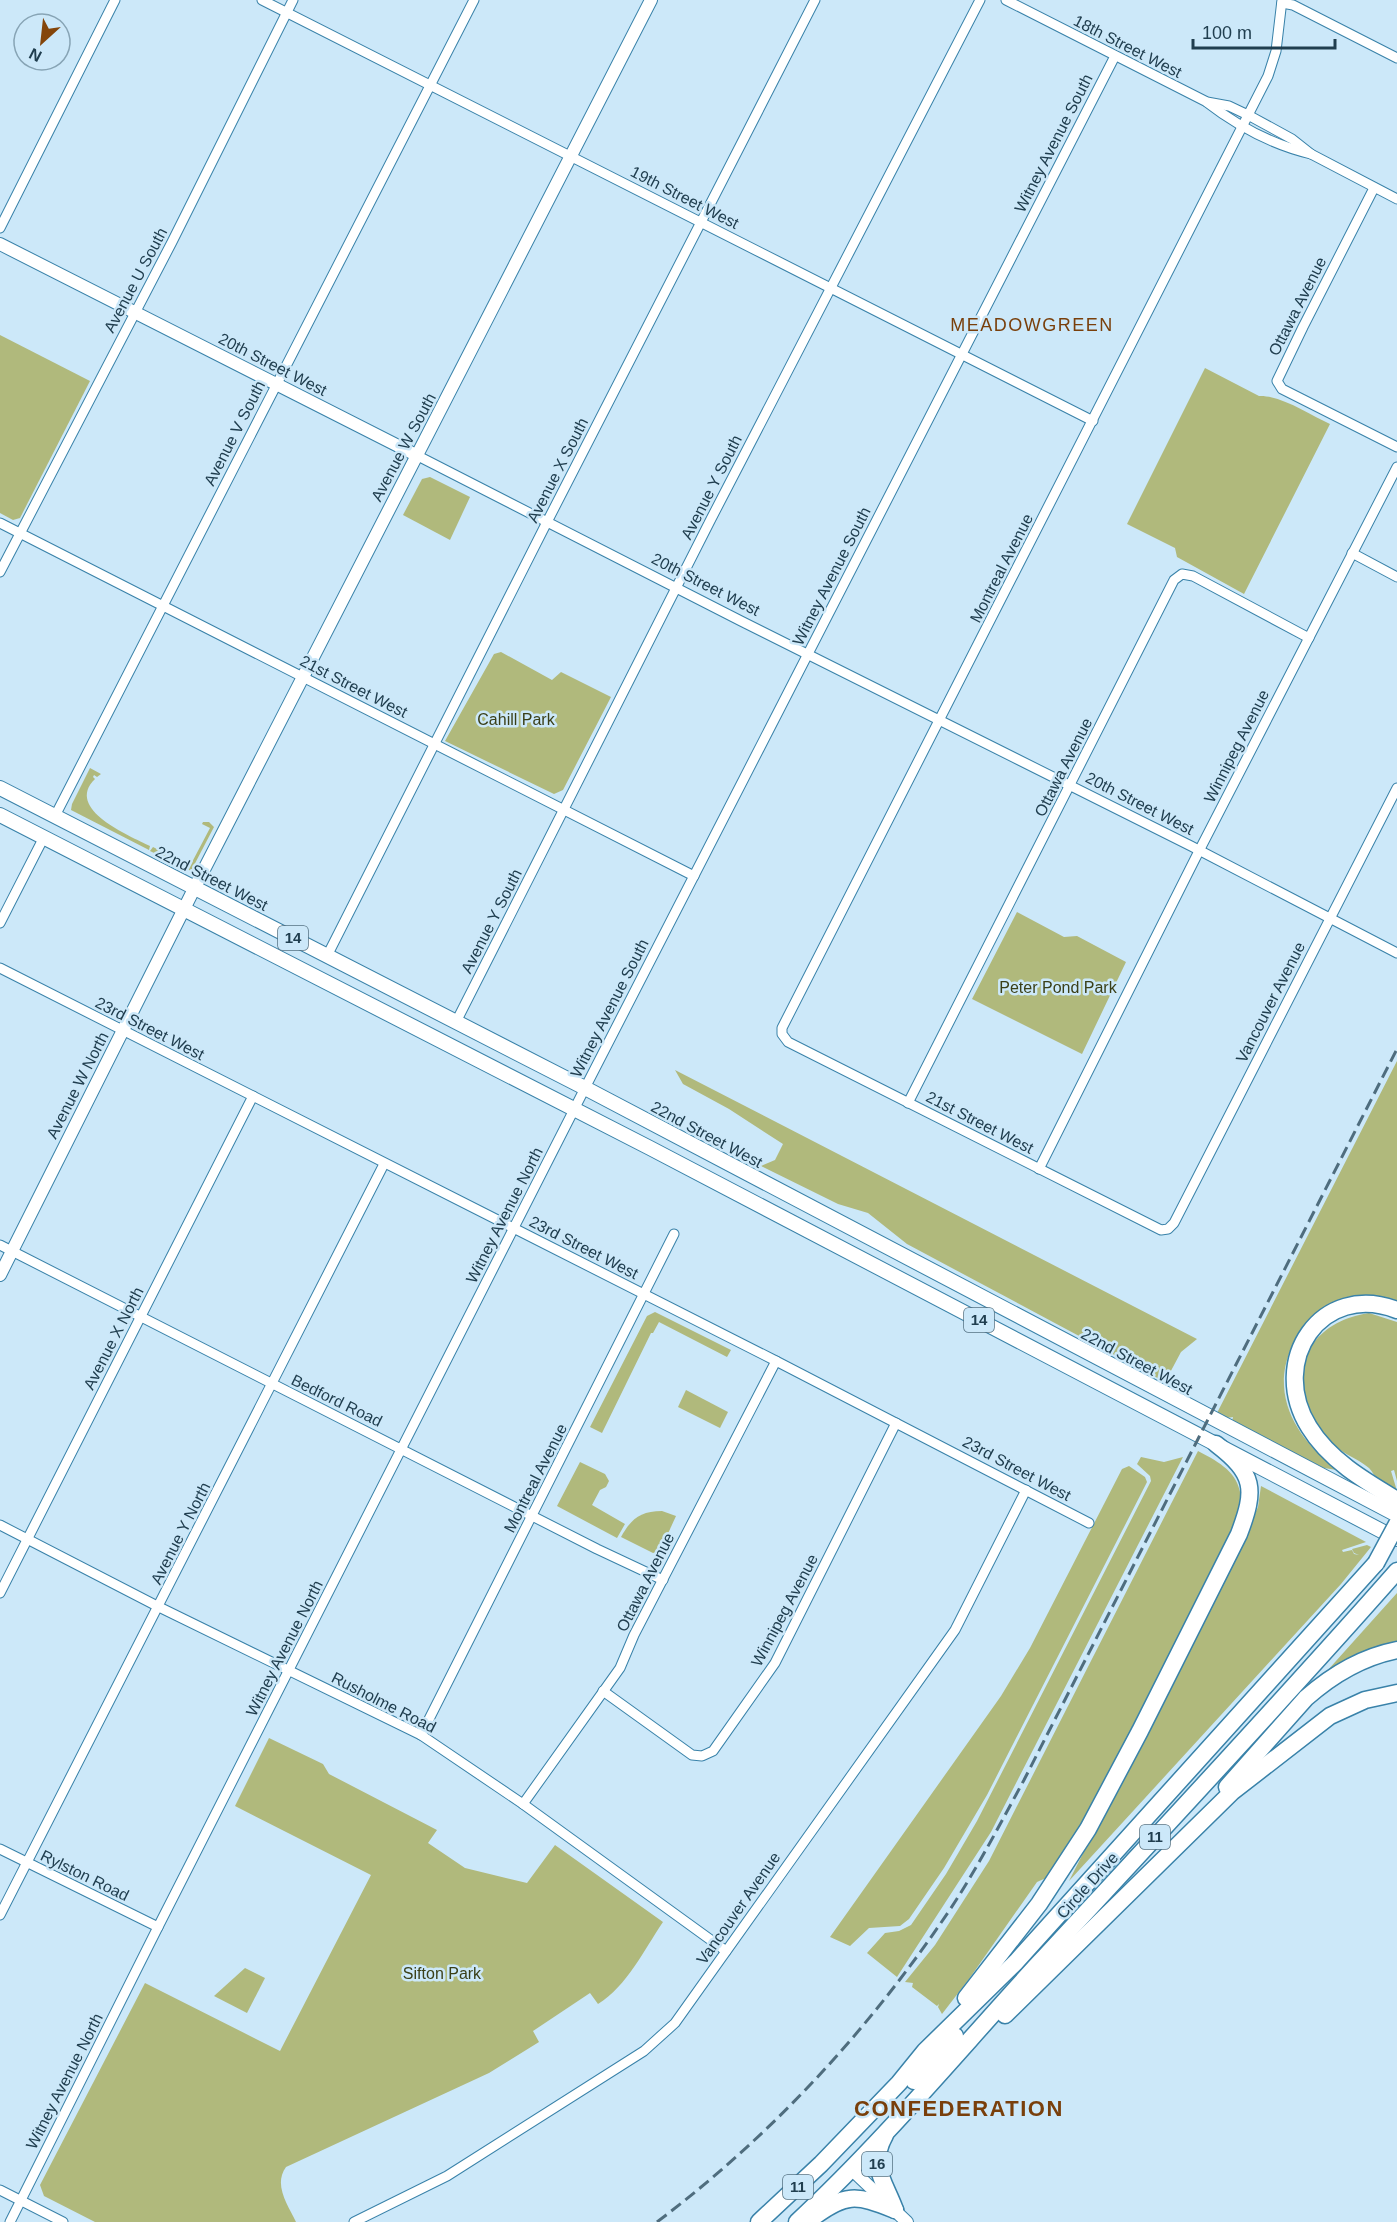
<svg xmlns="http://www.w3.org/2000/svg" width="1397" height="2222" font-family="Arial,sans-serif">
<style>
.green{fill:#b0b97c}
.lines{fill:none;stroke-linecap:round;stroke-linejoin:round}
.street-casing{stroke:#3982a9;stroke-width:11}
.secondary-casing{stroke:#3982a9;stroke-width:14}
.primary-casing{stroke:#3982a9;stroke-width:16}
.highway-casing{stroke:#3982a9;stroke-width:19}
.street{stroke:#fff;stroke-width:9}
.secondary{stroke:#fff;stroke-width:12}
.primary{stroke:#fff;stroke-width:14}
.highway{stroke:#fff;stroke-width:16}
.rail{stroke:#4f6d7e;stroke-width:3;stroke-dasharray:12 6;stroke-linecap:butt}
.highway-bridge-casing{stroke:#3982a9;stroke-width:19;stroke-linecap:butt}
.highway-bridge{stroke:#fff;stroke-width:16}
.labels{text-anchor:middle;stroke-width:5;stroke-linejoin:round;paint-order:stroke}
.shield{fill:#cce8f9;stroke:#547182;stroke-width:1.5}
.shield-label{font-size:15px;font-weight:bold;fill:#203e4f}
.street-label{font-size:16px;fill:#203e4f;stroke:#cce8f9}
.park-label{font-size:16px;fill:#3a3f18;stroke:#cce8f9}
.neighbourhood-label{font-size:18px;letter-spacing:1.5px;fill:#793f0b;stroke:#cce8f9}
.district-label{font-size:22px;font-weight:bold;letter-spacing:1.5px;fill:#793f0b;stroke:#cce8f9}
</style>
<rect width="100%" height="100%" fill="#cce8f9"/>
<g class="green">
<polygon points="0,335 90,381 20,518 13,520 0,513"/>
<path d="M 1205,368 L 1259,396 C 1281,395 1310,415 1330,424 L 1244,594 L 1177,557 L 1175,548 L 1127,524 Z"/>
<polygon points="430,477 470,497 450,540 403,515 422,479"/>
<polygon points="501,652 552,680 561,672 611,697 563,790 554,794 445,741 494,654"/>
<path d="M 90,768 L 101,774 L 97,777 L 94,775 L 93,777 L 95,779 C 64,809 130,836 150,846 L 149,850 L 71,810 L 72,804 Z"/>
<polygon points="203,822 209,822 214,827 191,871 150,851 153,847 190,866 210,828 202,824"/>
<polygon points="1017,912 1064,937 1077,936 1126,962 1082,1054 972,999"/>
<path d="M 1397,1061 L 1397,1302 C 1391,1299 1386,1299 1379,1297 C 1328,1289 1282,1335 1284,1386 C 1286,1422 1311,1449 1337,1470 L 1324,1468 L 1232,1422 L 1233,1417 L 1227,1418 L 1217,1413 Z"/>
<polygon points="675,1070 1197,1339 1181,1352 1165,1382 907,1244 868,1213 838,1204 761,1166 775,1160 783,1144 729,1109 683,1084"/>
<polygon points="655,1312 731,1350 727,1357 659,1322 653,1333 651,1333 602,1433 590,1427 647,1316"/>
<path d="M 1369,1313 L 1397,1322 L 1397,1481 L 1394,1470 L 1391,1471 L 1397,1491 C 1391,1487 1383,1483 1378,1479 C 1374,1476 1372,1471 1369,1468 C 1356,1457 1339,1453 1328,1439 C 1320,1428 1310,1416 1306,1404 C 1291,1355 1321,1320 1369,1313 Z"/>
<polygon points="686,1390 728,1412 720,1428 678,1407"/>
<path d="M 1198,1451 C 1215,1460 1236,1470 1240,1492 L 1244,1492 L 1239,1511 L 1230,1533 L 1086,1818 L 1046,1878 L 1037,1882 L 969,1979 L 942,2014 L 938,2007 L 939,2004 L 937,2006 L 912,1987 L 913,1983 L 905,1982 L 935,1945 L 989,1861 Z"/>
<polygon points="1141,1457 1164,1462 1183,1457 991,1832 897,1977 867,1953 885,1933 899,1931 911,1925 946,1874 977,1821 1151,1481 1150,1476 1137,1464"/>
<polygon points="580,1462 605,1474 609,1481 606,1487 600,1490 592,1505 625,1524 617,1538 557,1506"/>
<polygon points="1129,1466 1145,1477 1147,1482 1145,1486 987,1795 944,1868 909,1919 900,1926 869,1928 850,1946 830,1937 1001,1696 1030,1648 1122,1469"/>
<polygon points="1261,1486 1366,1542 1342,1550 1343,1552 1352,1550 1354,1554 1359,1555 1354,1553 1352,1549 1367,1545 1371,1547 1341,1584 1069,1881 1244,1537 1258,1507"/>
<path d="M 662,1511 L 676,1516 L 660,1551 L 653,1553 L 621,1537 C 631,1519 640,1511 662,1511 Z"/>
<polygon points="1397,1593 1397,1644 1381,1645 1327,1671"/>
<path d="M 269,1738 L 323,1764 L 329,1774 L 437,1830 L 428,1843 L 465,1868 L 527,1883 L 555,1845 L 663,1922 C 644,1950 627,1986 598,2004 L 590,1993 L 533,2031 L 539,2042 L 489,2073 L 286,2167 C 273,2185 288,2205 296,2222 L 95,2222 L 44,2196 L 40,2185 L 145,1983 L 280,2051 L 371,1875 L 235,1806 Z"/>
<polygon points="245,1968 265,1978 247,2013 214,1996"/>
</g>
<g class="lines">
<g class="street-casing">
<g id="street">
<polyline points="262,0 1093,421"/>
<path d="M 1006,0 L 1205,101 C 1236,125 1273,145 1311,154"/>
<polyline points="1282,0 1276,51 1268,76 782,1028 782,1034 788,1042 1161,1230 1168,1229 1174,1223 1397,788"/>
<polyline points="1282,3 1293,5 1397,58"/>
<polyline points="1207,102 1229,106 1248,115 1292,139 1311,154 1397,199"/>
<polyline points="1374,188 1303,327 1277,381 1282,389 1397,447"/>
<polyline points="0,228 115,0"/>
<polyline points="418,456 741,621 1191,846 1397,953"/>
<polyline points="0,523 694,876"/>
<polyline points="1352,553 1397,577"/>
<polyline points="0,572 172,242 293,0"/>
<polyline points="55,816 474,0"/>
<polyline points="0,923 44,837"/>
<polyline points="327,956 547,522 815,0"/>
<polyline points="0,968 776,1361 1089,1523"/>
<polyline points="456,1022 711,519 980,0"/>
<polyline points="908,1103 1174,580 1182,574 1193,576 1309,638"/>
<polyline points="1039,1169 1199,851 1397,467"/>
<polyline points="0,1245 597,1549 663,1580"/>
<polyline points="0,1525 159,1607 421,1735 523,1804 726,1951"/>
<polyline points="0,1593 253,1096"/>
<polyline points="603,1691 692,1755 702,1756 713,1751 775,1663 896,1423"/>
<polyline points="421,1735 674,1234"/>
<polyline points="523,1804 620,1668 634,1635 776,1361"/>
<polyline points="0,1849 158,1927"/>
<polyline points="0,1915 384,1164"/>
<polyline points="0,2190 63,2222"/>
<polyline points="10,2222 158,1927 585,1088 1115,56"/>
<polyline points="354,2222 447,2176 644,2051 675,2023 955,1630 1026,1490"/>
</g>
</g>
<g class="secondary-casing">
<g id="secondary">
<polyline points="0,244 418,456"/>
<polyline points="0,1275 195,887 651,0"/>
<polyline points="850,2168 907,2222"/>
</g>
</g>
<g class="primary-casing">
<g id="primary">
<polyline points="0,788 585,1088 1397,1515"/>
<polyline points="0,815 650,1148 1397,1539"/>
</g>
</g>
<g class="highway-casing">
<g id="highway">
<path d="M 1397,1310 C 1321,1281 1268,1361 1309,1427 C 1329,1460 1365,1481 1397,1500"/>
<path d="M 1227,1787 L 1306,1698 C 1333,1674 1362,1657 1397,1650"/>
<path d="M 966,1998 L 1039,1904 L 1088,1829 L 1140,1731 L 1239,1534 C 1256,1489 1255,1474 1216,1444"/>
<polyline points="1005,2015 1232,1792 1330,1716 1365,1700 1397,1693"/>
<polyline points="914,2081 955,2036"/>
<path d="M 885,2135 C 868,2165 885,2182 895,2210"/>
<path d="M 811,2219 C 845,2193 856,2194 895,2210"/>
<polyline points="759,2222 821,2164 899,2083 925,2051 1016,1962 1376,1563"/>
<path d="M 797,2222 C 883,2142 959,2050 1039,1963 C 1159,1833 1280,1704 1397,1571"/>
</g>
</g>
<use href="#street" class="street"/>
<use href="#secondary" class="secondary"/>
<use href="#primary" class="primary"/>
<use href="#highway" class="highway"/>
<path class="rail" d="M 657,2222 C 771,2136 869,2030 949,1911 C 977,1869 1000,1824 1024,1780 L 1397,1049"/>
<g class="highway-bridge-casing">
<polyline id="highway-bridge" points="1376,1563 1397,1524"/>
</g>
<use href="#highway-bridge" class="highway-bridge"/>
</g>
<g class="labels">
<g class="shield">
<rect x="278" y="926" width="30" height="24" rx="4.5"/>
<rect x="964" y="1308" width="30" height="24" rx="4.5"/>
<rect x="1140" y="1825" width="30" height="24" rx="4.5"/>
<rect x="862" y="2152" width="30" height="24" rx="4.5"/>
<rect x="783" y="2175" width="30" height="24" rx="4.5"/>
</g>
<g class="shield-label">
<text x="293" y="943">14</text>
<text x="979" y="1325">14</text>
<text x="1155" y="1842">11</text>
<text x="877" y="2169">16</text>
<text x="798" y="2192">11</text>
</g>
<g class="street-label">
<text transform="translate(1128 46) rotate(27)" y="6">18th Street West</text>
<text transform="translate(1053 143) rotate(-63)" y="6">Witney Avenue South</text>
<text transform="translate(685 197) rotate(27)" y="6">19th Street West</text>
<text transform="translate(135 280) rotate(-62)" y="6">Avenue U South</text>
<text transform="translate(1297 306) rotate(-63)" y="6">Ottawa Avenue</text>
<text transform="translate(273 364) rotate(27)" y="6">20th Street West</text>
<text transform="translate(234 433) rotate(-63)" y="6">Avenue V South</text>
<text transform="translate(403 447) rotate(-62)" y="6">Avenue W South</text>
<text transform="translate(557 470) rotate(-63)" y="6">Avenue X South</text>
<text transform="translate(711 487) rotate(-63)" y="6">Avenue Y South</text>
<text transform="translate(1001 568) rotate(-63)" y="6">Montreal Avenue</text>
<text transform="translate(831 576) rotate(-63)" y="6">Witney Avenue South</text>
<text transform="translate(706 584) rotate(27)" y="6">20th Street West</text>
<text transform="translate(354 686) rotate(27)" y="6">21st Street West</text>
<text transform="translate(1236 746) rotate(-63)" y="6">Winnipeg Avenue</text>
<text transform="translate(1063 767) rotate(-63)" y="6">Ottawa Avenue</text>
<text transform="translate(1140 803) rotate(27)" y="6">20th Street West</text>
<text transform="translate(212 878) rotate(27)" y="6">22nd Street West</text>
<text transform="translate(491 921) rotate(-63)" y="6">Avenue Y South</text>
<text transform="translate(1270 1002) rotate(-63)" y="6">Vancouver Avenue</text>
<text transform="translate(609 1008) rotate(-63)" y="6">Witney Avenue South</text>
<text transform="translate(150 1028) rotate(27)" y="6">23rd Street West</text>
<text transform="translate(77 1085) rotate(-63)" y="6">Avenue W North</text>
<text transform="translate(980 1122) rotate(27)" y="6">21st Street West</text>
<text transform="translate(707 1134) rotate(28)" y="6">22nd Street West</text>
<text transform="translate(504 1215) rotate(-63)" y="6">Witney Avenue North</text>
<text transform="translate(584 1247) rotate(27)" y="6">23rd Street West</text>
<text transform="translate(113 1338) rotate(-63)" y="6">Avenue X North</text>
<text transform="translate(1137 1361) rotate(28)" y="6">22nd Street West</text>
<text transform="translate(337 1400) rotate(26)" y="6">Bedford Road</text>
<text transform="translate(1017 1468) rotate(28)" y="6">23rd Street West</text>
<text transform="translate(535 1478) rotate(-63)" y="6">Montreal Avenue</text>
<text transform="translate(180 1533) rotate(-63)" y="6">Avenue Y North</text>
<text transform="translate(645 1582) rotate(-63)" y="6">Ottawa Avenue</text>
<text transform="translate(784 1610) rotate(-62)" y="6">Winnipeg Avenue</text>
<text transform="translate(284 1648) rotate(-63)" y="6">Witney Avenue North</text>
<text transform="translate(384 1702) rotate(27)" y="6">Rusholme Road</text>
<text transform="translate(85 1875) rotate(26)" y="6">Rylston Road</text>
<text transform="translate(1087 1885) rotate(-48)" y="6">Circle Drive</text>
<text transform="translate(738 1908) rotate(-55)" y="6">Vancouver Avenue</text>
<text transform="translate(64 2081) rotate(-63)" y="6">Witney Avenue North</text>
</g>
<g class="park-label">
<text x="516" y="725">Cahill Park</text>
<text x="1058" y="993">Peter Pond Park</text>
<text x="442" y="1979">Sifton Park</text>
</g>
<g class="neighbourhood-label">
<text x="1032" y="331">MEADOWGREEN</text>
</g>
<g class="district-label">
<text x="959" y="2116">CONFEDERATION</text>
</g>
</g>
<g transform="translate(42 42) rotate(207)"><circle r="28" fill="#cce8f9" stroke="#87a4b5" stroke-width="1.5"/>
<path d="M0-4.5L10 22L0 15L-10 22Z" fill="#84450a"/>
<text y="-9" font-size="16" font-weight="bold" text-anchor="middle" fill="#203e4f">N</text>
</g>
<path d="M1193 39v9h142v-9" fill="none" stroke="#203e4f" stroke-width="3"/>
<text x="1202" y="39" font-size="18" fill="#203e4f" stroke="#cce8f9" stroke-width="4.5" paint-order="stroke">100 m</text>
</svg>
